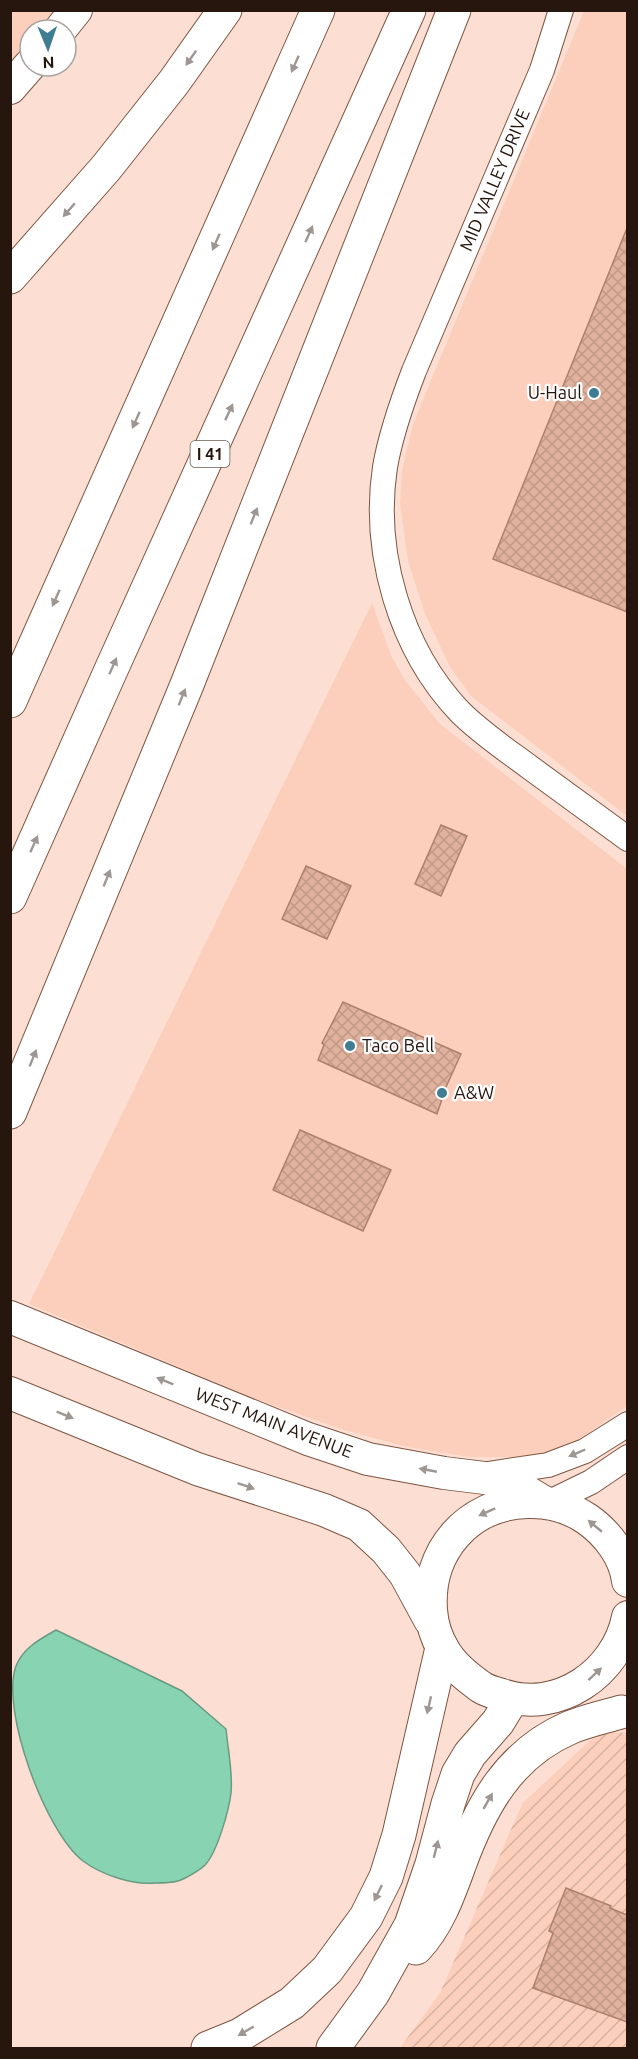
<svg xmlns="http://www.w3.org/2000/svg" width="638" height="2059" font-family="Ubuntu,sans-serif">
<style>
.built{fill:#fbcfbb}
.industrial{fill:url(#industrial-furrows)}
.water{fill:#87d3b2;stroke:#6a9a81;stroke-width:1.5}
.building{fill:url(#building-cross-hatch);stroke:#ac806d;stroke-width:1.5}
.lines{fill:none;stroke-linecap:round;stroke-linejoin:round}
.minor-casing{stroke:#7e5542;stroke-width:26}
.major-casing{stroke:#7e5542;stroke-width:34}
.highway-casing{stroke:#7e5542;stroke-width:35}
.minor{stroke:#fff;stroke-width:24}
.major{stroke:#fff;stroke-width:32}
.highway{stroke:#fff;stroke-width:33}
.oneway{fill:#9d9693}
.poi-dot{fill:#407d93;stroke:#fff;stroke-width:2}
.labels{text-anchor:middle;stroke-width:4.5;stroke-linejoin:round;paint-order:stroke}
.shield{fill:#fff;stroke:#675c56;stroke-width:1.5}
.shield-label{font-size:16px;font-weight:bold;fill:#26160e}
.street-label{font-size:18px;fill:#26160e;stroke:#fff}
.poi-label{font-size:18px;fill:#26160e;stroke:#fff;text-anchor:start}
</style>
<defs>
<pattern id="industrial-furrows" width="10" height="10" patternUnits="userSpaceOnUse" patternTransform="scale(1.5)"><rect width="10" height="10" fill="#fbcfbb"/><path d="M-1 1l2-2M0 10L10 0M9 11l2-2" fill="none" stroke="#d7b1a0"/></pattern>
<pattern id="building-cross-hatch" width="8" height="8" patternUnits="userSpaceOnUse" patternTransform="scale(1.5)"><rect width="8" height="8" fill="#e0b19c"/><path d="M0 0l8 8M0 8l8-8" fill="none" stroke="#c09885"/></pattern>
</defs>
<rect width="100%" height="100%" fill="#fcdfd2"/>
<g class="built">
<polygon points="11,11 76,11 60,30 30,30 30,65 11,88"/>
<polygon points="584,11 627,11 627,816 471,696 450,667 425,614 408,561 400,504 402,470 413,424"/>
<polygon points="372,603 391,655 404,679 440,724 627,869 627,1406 571,1445 552,1452 532,1457 469,1457 407,1447 344,1430 258,1400 29,1304"/>
</g>
<polygon class="industrial" points="600,1731 627,1733 627,2048 400,2048 440,1993 522,1804"/>
<path class="water" d="M 56,1630 L 182,1691 L 226,1729 C 228,1750 233,1773 231,1793 C 229,1810 217,1853 205,1865 C 200,1870 185,1879 178,1881 C 171,1883 162,1883 155,1883 C 132,1885 102,1875 83,1861 C 46,1833 0,1710 16,1666 C 23,1648 40,1639 56,1630 Z"/>
<g class="building">
<polygon points="627,228 627,612 493,559"/>
<polygon points="441,825 467,836 441,896 415,884"/>
<polygon points="306,866 351,886 327,939 282,919"/>
<polygon points="343,1002 461,1054 446,1087 437,1114 318,1060 324,1045 322,1043"/>
<polygon points="300,1130 391,1170 363,1231 273,1190"/>
<polygon points="566,1888 611,1906 610,1908 627,1915 627,2022 533,1988 553,1933 549,1931"/>
</g>
<g class="lines">
<g class="minor-casing">
<g id="minor">
<path d="M 561,10 L 542,70 L 414,371 C 402,402 391,433 385,467 C 372,552 400,649 460,712 C 480,732 505,749 528,766 C 561,790 594,814 628,839"/>
<polyline points="488,1474 548,1465 585,1451 628,1424"/>
<polyline points="550,1502 591,1482 628,1457"/>
</g>
</g>
<g class="major-casing">
<g id="major">
<polyline points="60,30 76,10"/>
<polyline points="10,88 30,65"/>
<polyline points="10,1317 308,1439 368,1459 444,1473 509,1481 542,1501"/>
<polyline points="10,1393 197,1469 324,1510 359,1525 386,1550 405,1574 430,1620"/>
<path d="M 628,1581 C 625,1556 607,1533 587,1519 C 568,1506 549,1501 527,1502 C 467,1504 427,1552 431,1610 C 432,1623 436,1637 443,1649 C 452,1665 466,1676 481,1687 C 487,1691 495,1693 502,1695 C 558,1714 617,1673 628,1617"/>
</g>
</g>
<g class="highway-casing">
<g id="highway">
<polyline points="10,277 106,168 174,82 225,10"/>
<polyline points="10,701 318,10"/>
<polyline points="10,897 111,670 409,10"/>
<polyline points="10,1112 186,687 454,10"/>
<path d="M 416,1948 C 438,1925 449,1893 460,1863 C 481,1806 509,1754 569,1728 C 585,1721 604,1717 621,1712"/>
<polyline points="208,2048 240,2035 292,2003 327,1970 366,1917 386,1877 399,1835 442,1648"/>
<polyline points="333,2048 373,1993 411,1925 432,1864 448,1804 458,1774 470,1754 498,1722 512,1699"/>
</g>
</g>
<use href="#minor" class="minor"/>
<use href="#major" class="major"/>
<use href="#highway" class="highway"/>
</g>
<defs><path id="oneway-solid" d="M-6-.8H1V-3.2L6.5 0L1 3.2V.8H-6Z" transform="scale(1.5)"/></defs>
<g class="oneway">
<use href="#oneway-solid" transform="translate(191 58) rotate(125)"/>
<use href="#oneway-solid" transform="translate(295 64) rotate(114)"/>
<use href="#oneway-solid" transform="translate(69 210) rotate(131)"/>
<use href="#oneway-solid" transform="translate(309 234) rotate(-66)"/>
<use href="#oneway-solid" transform="translate(216 242) rotate(114)"/>
<use href="#oneway-solid" transform="translate(229 412) rotate(-65)"/>
<use href="#oneway-solid" transform="translate(136 420) rotate(114)"/>
<use href="#oneway-solid" transform="translate(254 516) rotate(-68)"/>
<use href="#oneway-solid" transform="translate(56 598) rotate(114)"/>
<use href="#oneway-solid" transform="translate(113 666) rotate(-66)"/>
<use href="#oneway-solid" transform="translate(182 697) rotate(-68)"/>
<use href="#oneway-solid" transform="translate(34 844) rotate(-66)"/>
<use href="#oneway-solid" transform="translate(107 878) rotate(-68)"/>
<use href="#oneway-solid" transform="translate(33 1058) rotate(-68)"/>
<use href="#oneway-solid" transform="translate(165 1381) rotate(-158)"/>
<use href="#oneway-solid" transform="translate(65 1415) rotate(22)"/>
<use href="#oneway-solid" transform="translate(577 1453) rotate(157)"/>
<use href="#oneway-solid" transform="translate(428 1470) rotate(-169)"/>
<use href="#oneway-solid" transform="translate(246 1486) rotate(19)"/>
<use href="#oneway-solid" transform="translate(487 1512) rotate(156)"/>
<use href="#oneway-solid" transform="translate(595 1526) rotate(-140)"/>
<use href="#oneway-solid" transform="translate(595 1674) rotate(-43)"/>
<use href="#oneway-solid" transform="translate(429 1705) rotate(103)"/>
<use href="#oneway-solid" transform="translate(488 1801) rotate(-60)"/>
<use href="#oneway-solid" transform="translate(436 1849) rotate(-76)"/>
<use href="#oneway-solid" transform="translate(378 1893) rotate(116)"/>
<use href="#oneway-solid" transform="translate(246 2031) rotate(150)"/>
</g>
<g class="poi-dot">
<circle cx="594" cy="393" r="6"/>
<circle cx="350" cy="1046" r="6"/>
<circle cx="442" cy="1093" r="6"/>
</g>
<g class="labels">
<rect class="shield" x="190.5" y="441" width="39" height="26" rx="4.5"/>
<g class="shield-label">
<text x="210" y="460">I 41</text>
</g>
<g class="street-label">
<text transform="translate(495 180) rotate(-67)" y="6">MID VALLEY DRIVE</text>
<text transform="translate(274 1423) rotate(21)" y="6">WEST MAIN AVENUE</text>
</g>
<g class="poi-label">
<text x="582" y="399" text-anchor="end">U-Haul</text>
<text x="362" y="1052">Taco Bell</text>
<text x="454" y="1099">A&amp;W</text>
</g>
</g>
<rect width="638" height="2059" fill="none" stroke="#26160e" stroke-width="24"/>
<g transform="translate(48 48) rotate(178)"><circle r="28" fill="#ffffff" stroke="#a8a29f" stroke-width="1.5"/>
<path d="M0-4.5L10 22L0 15L-10 22Z" fill="#407d93"/>
<text y="-9" font-size="16" font-weight="bold" text-anchor="middle" fill="#26160e">N</text>
</g>
</svg>
